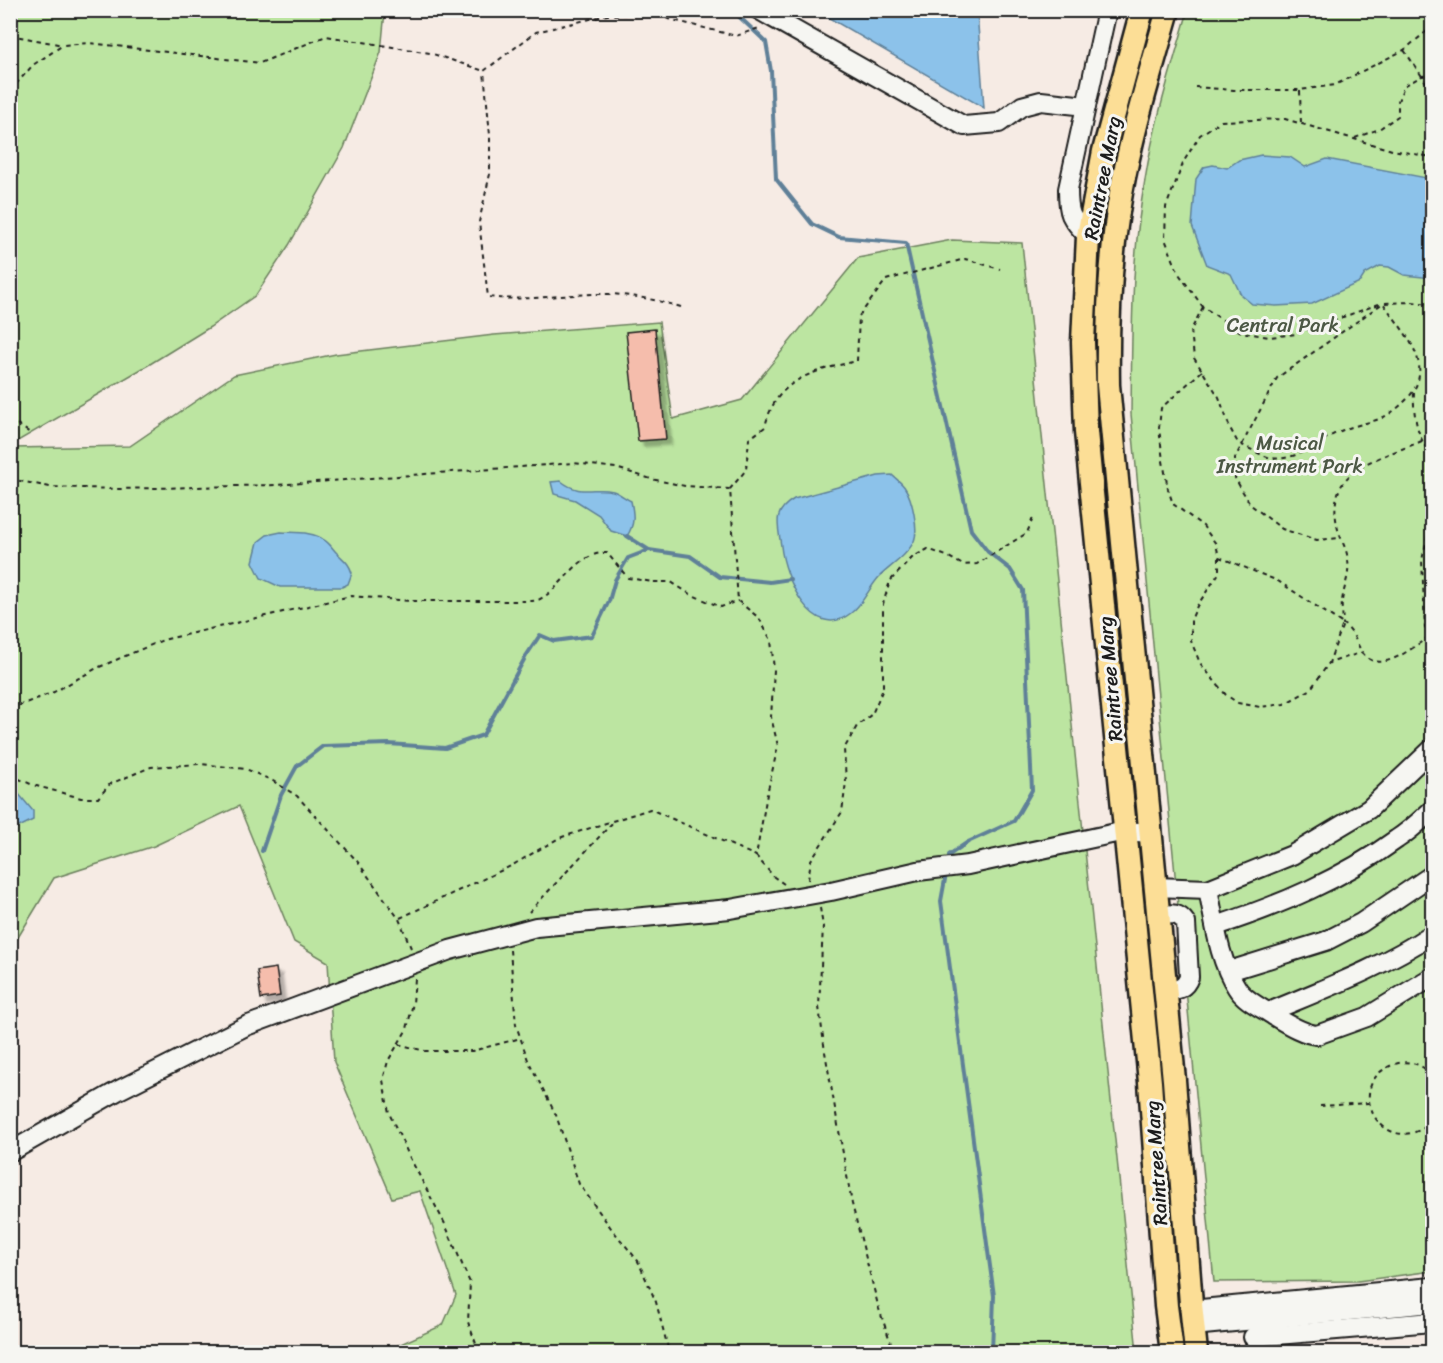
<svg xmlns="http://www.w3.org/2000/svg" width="1443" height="1363" font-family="Sriracha,sans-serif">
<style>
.green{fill:#bce5a1;stroke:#6c805e;stroke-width:1.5}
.water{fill:#8cc2ea;stroke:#5f8098;stroke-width:1.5}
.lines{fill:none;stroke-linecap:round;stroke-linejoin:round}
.stream{stroke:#5f8098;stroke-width:4}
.building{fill:#f5bdac;stroke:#1c1c1c;stroke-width:1.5;filter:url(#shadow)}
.minor-casing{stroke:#1c1c1c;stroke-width:22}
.major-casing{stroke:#1c1c1c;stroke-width:27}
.path{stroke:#1c1c1c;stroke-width:2;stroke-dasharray:4.5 4.5;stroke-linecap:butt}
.minor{stroke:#f6f6f2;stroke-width:18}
.major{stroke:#fcde96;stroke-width:22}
.labels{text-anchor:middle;stroke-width:6;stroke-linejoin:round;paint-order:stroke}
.street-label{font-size:20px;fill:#1c1c1c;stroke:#f6f6f2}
.park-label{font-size:20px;fill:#4c5844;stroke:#f6f6f2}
</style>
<defs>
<filter id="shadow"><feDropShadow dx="5.5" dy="5.5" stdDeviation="1.5" flood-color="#0004"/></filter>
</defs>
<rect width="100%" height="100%" fill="#f6ebe4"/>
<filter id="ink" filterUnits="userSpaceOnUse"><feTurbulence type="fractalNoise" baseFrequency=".0167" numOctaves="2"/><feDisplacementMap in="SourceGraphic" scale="12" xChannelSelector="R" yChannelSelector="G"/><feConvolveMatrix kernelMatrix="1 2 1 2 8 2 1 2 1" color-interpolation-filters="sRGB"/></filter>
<g filter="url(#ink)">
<g class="green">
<polygon points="10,11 385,11 381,52 344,148 289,245 256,295 210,327 150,364 11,445"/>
<path d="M 1188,11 L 1432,11 L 1432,1271 L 1358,1281 L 1214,1282 L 1131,414 C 1132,335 1131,257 1145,180 C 1154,123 1172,66 1188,11 Z"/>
<polygon points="952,240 1022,243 1137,1352 383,1352 443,1325 456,1295 420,1191 392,1198 334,1062 328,962 294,942 239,806 154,846 54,878 11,949 11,448 130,446 234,375 336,354 494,335 659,322 673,419 742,400 858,258"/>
</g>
<g class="water">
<polygon points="817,11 977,11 984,108"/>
<polygon points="1261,155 1290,157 1305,167 1327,159 1432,179 1432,278 1404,275 1389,267 1380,266 1365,274 1360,282 1312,304 1276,306 1252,304 1241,295 1231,274 1207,265 1192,226 1196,179 1204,167 1213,165 1227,168 1239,160"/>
<path d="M 892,475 C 896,479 902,483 905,488 C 912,498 919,530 914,541 C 907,556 890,566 879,577 C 869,588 863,604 851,613 C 812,644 784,576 781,546 C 778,524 772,512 794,499 L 878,476 Z"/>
<path d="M 561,481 C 581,497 594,486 613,491 C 619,493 625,498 631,501 C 634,515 635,524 627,536 L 611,531 L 599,515 L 575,500 L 554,494 L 551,482 Z"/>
<path d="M 281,532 C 294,533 313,531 324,540 C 330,543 333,550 338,554 C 345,561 349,563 352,573 L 348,584 L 342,587 L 280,587 L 261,578 L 253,562 L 258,542 L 267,535 Z"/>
<polygon points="11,790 18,793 33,811 33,820 11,831"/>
</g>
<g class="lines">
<g class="stream">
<polyline points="732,10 766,42 771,71 776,179 812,224 839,237 906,243 971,530 988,552 1010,569 1023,590 1032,790 1014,821 968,842 949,855 949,861"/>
<polyline points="649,550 690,556 720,577 770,582 790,579"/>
<polyline points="262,851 281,795 297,766 323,746 389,744 445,748 483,735 526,656 540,635 554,641 592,636 609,601 615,580 628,558 649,550 627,536"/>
<polyline points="946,874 941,901 994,1296 992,1352"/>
<polyline points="512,1352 518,1352"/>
</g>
</g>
<g class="building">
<polygon points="655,329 666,439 638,441 626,332"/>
<polygon points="276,968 280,996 261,999 257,971"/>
</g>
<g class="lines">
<g class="minor-casing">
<g id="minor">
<polyline points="759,10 964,126 999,123 1022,106 1041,101 1086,106"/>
<path d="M 1088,236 C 1070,217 1068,215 1068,189 L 1107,10"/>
<path d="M 1155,887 L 1208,889 C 1215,922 1218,959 1237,988 C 1244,1000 1262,1008 1274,1016 C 1286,1023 1303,1034 1317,1035 L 1367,1017 L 1432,977"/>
<polyline points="1208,889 1292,855 1369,809 1432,749"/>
<path d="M 1158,916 C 1170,914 1178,911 1186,923 L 1189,977 C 1185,989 1177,990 1166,991"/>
<path d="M 1216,926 C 1280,905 1342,879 1397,839 C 1410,831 1421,820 1432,810"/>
<polyline points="1229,971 1326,941 1361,923 1432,875"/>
<path d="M 1269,1012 C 1324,989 1383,967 1432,934"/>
<polyline points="10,1152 119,1090 246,1026 450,950 536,927 730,909 831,891 918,871 968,865 1125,831 1150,833"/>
<polyline points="1191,1310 1432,1287"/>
<polyline points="1193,1326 1432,1303"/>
<polyline points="1253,1337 1432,1322"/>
</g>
</g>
<g class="major-casing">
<g id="major">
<polyline points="1142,10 1104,151 1088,236 1083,342 1086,432 1150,1082 1166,1306 1172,1352"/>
<path d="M 1168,10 C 1151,71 1132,131 1121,193 C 1110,256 1107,321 1108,385 L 1174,1080 L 1191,1304 L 1196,1352"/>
</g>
</g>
<g class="path">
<polyline points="10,35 63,45"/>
<polyline points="1404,50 1432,91"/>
<polyline points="1195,87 1234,90 1300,90 1335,85 1404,50 1432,27"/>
<polyline points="10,91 33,65 63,45 90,43 260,63 326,36 430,53 484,71"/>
<polyline points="1300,91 1301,124"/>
<polyline points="1355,138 1379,129 1398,116 1398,101 1404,86 1422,76 1432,75"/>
<polyline points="1385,303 1411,302 1432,304"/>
<polyline points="1379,304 1296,334 1269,337 1241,332 1203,307 1179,274 1165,239 1166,207 1184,161 1200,135 1221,121 1285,119 1392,150 1432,157"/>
<path d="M 681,307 C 656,300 634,295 608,294 C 568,293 528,302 488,297 L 479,222 L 490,174 L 490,135 L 484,71 L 536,32 L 607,15 L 645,13 L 736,36 L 759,28"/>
<path d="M 1203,307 L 1191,330 L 1194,358 L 1219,397 L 1230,428 L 1238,443 L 1242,445 C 1251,449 1262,456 1271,458 C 1298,462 1320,439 1343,430 C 1355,425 1369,423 1382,418 C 1390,414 1398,408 1404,402 C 1440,368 1404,333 1383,303 L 1277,378 L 1235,458 L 1235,478 L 1243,492 L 1251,505 L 1282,529 L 1317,540 L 1341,538"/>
<polyline points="1202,371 1161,408 1159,428 1163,461 1168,489 1173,504 1203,526 1216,544 1219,557 1219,573 1197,606 1191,620 1191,641 1200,663 1226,695 1238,703 1260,707 1284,704 1310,690 1329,663"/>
<path d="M 1414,393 C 1413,414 1417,439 1432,455"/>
<polyline points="10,419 30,433"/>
<path d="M 1422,441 C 1381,459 1325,466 1337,525 C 1339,537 1347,548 1348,560 C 1350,575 1344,586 1342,601 C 1341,608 1343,617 1343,624 C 1354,632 1355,641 1362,652 C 1379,677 1413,647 1430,636"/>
<polyline points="10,479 50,487 117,489 276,485 574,463 616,468 651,479 685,486 729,489"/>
<polyline points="1432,518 1422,560 1425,628 1432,641"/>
<polyline points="1219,557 1278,581 1343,624 1329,663 1363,652"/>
<path d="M 10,709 L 54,692 L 97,668 L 163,640 L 351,596 L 410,601 L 526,601 C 530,601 537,601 540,599 C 563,588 578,551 607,553 L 628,578 L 653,582 L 671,582 L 690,594 L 721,607 L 738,601"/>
<polyline points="10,775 33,785 81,798 98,798 110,784 151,767 200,764 246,769 273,781 297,796 357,861 399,919 411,948"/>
<polyline points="808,880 811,860 842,812 846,782 844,749 857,726 872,714 883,689 883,604 890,581 913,557 928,549 949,557 963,565 977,564 1027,533 1033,518"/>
<path d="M 784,884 L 774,877 L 756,856 L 767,794 L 778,746 L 771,717 L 774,670 L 771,640 L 759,618 L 738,601 L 730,489 L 746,470 L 749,439 L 765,427 C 776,378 814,371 857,361 L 859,316 L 886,280 L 965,259 L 1000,269"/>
<polyline points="820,908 823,926 819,1007 825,1052 852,1204 879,1309 894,1352"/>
<polyline points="529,912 615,820"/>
<polyline points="400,918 511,866 559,838 650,809 756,856"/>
<polyline points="510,950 516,1025 528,1060 556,1115 579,1184 611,1228 638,1261 656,1302 669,1352"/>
<polyline points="415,979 413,1003 407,1029 388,1061 383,1080 389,1113 410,1158 445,1224 470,1283 468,1322 479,1352"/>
<polyline points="398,1044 425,1051 472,1051 521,1038"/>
<path d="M 1432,1075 C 1423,1065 1409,1059 1395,1064 C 1339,1083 1383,1164 1432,1122"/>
<polyline points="1320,1106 1368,1103"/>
</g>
<use href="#minor" class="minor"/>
<use href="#major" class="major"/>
</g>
</g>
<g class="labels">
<g class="street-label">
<text transform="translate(1102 178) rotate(-79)" y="7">Raintree Marg</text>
<text transform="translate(1110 679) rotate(-95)" y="7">Raintree Marg</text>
<text transform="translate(1156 1163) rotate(-94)" y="7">Raintree Marg</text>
</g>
<g class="park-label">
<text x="1283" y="332">Central Park</text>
<text x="1290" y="450">Musical<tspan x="1290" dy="23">Instrument Park</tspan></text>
</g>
</g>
<rect width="1443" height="1363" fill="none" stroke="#f6f6f2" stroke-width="36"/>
<rect x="18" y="18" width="1407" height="1327" fill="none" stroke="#1c1c1c" stroke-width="2" filter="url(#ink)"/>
</svg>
